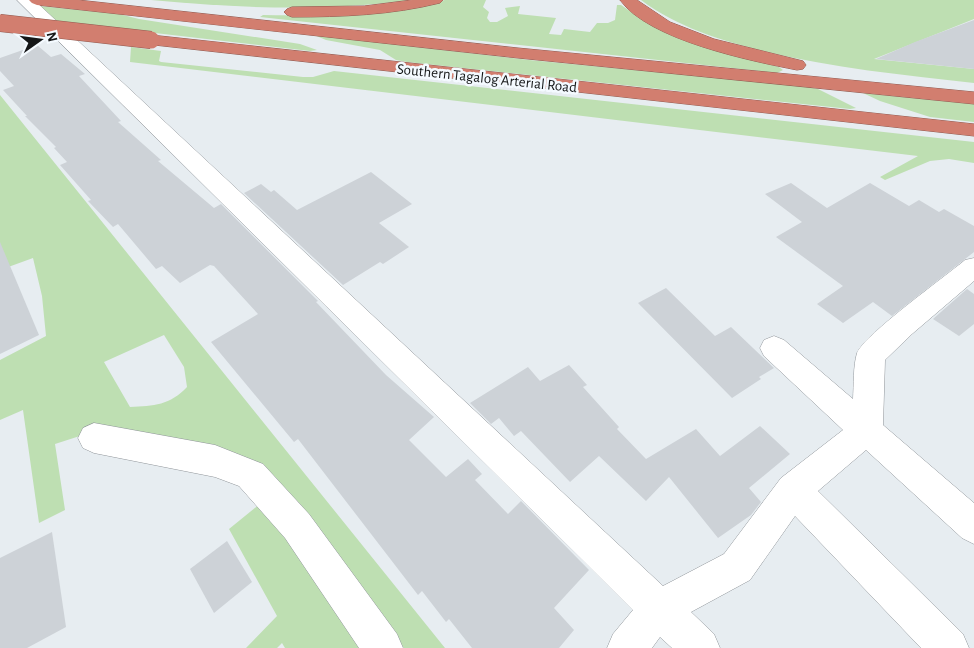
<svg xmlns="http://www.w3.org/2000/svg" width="974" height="648" font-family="'Alegreya Sans',sans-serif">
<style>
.green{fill:#bedfb2;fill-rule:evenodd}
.building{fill:#cdd2d7}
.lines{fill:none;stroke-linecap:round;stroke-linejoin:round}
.minor-casing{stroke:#90959a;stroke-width:1}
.highway-casing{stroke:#905a50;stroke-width:1}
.minor{fill:#fff;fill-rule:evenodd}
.highway{fill:#d27e6f;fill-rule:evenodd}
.highway-bridge-casing{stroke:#905a50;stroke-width:18;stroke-linecap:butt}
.highway-bridge{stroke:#d27e6f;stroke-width:17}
.labels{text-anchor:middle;stroke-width:5;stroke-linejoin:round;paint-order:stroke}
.far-street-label{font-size:15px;fill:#141617;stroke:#f4faff}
</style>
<rect width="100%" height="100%" fill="#e7edf1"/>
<g class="green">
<path d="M 151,0 L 410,0 C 324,12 237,8 151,0 Z"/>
<path d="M 445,0 L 486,0 L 483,7 L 489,12 L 487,18 L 490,22 L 497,22 L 508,16 L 505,8 L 520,6 L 518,14 L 556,18 L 549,34 L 561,35 L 564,29 L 590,32 L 597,23 L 608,23 L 615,20 L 617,5 L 621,5 L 639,17 L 713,49 L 779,67 L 783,70 L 777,73 L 260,17 L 263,15 C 323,16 387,14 445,0 Z"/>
<path d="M 641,0 L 974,0 L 974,19 L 874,59 L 974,69 L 974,83 C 903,75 833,68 763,51 C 720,40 677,27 641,0 Z"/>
<polygon points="40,6 119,14 139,19 300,44 317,50 310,51 52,21"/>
<polygon points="314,35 529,60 805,86 818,89 856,108 850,109 407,62 396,60 380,50 326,40"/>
<polygon points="131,47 161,51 159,61 161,62 303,77 313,77 334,71 974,142 974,163 949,159 930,161 885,180 880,177 918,156 130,62"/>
<polygon points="863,93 974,104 974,122 930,117 880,101"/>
<path d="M 0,95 L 445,648 L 404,648 L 283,492 L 86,434 L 55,444 L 65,510 L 39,523 L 23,410 L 0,420 L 0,360 L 46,336 L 42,296 L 33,258 L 0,270 ZM 164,335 L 184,367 L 187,387 C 170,405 154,406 130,407 L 104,362 Z"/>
<polygon points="261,503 369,648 285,648 282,643 277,648 246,648 277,616 229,529"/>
</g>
<g class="building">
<polygon points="974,20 974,69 876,59 915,42"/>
<polygon points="37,45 51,57 61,54 85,74 79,76 121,121 118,122 161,160 158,161 214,208 221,204 318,301 316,302 386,375 434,417 409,440 446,477 468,459 482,474 475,480 508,514 521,501 589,570 554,608 574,630 559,648 472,648 449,619 446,622 422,591 418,595 298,439 294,442 211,342 258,314 214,266 210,265 180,283 162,266 156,269 118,224 113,227 88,201 91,200 60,165 67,162 54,148 56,147 25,116 27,116 3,90 14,86 0,71 0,58"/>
<polygon points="371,172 412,204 379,223 409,247 383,264 380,262 343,285 244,193 261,184 271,192 274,190 297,210"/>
<polygon points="791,183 827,208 870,183 909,206 919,200 939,212 944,209 974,226 974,252 892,316 873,302 843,323 817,304 843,286 776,237 802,222 765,194"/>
<polygon points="0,242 39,335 0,354"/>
<polygon points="666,288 715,336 731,327 774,368 759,377 761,379 732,398 638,303"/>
<polygon points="967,289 974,294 974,324 959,336 933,319"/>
<polygon points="569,365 587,385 583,387 619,427 617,429 646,459 696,429 720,456 760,426 790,454 749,488 761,502 751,515 718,538 669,477 646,501 599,456 570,482 521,431 514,436 499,418 491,424 470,403 528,367 540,381"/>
<polygon points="52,532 66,627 27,648 0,648 0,558"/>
<polygon points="227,541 252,582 214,613 190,569"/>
</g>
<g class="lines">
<g class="minor-casing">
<g id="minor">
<path d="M 17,0 L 34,0 L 663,586 L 724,554 L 781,478 L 843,430 L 764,356 L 760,348 L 764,340 L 774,336 L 784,340 L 853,399 C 854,385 853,366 857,353 C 865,334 945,277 965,260 L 974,258 L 974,281 L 912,334 L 885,360 L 883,425 L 974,503 L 974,544 L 962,538 L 866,450 L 818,491 L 963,634 L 969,648 L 921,648 L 795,516 L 750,580 L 691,612 L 714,634 L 720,648 L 672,648 L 660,637 L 652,648 L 607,648 L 613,634 L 633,610 Z"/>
<polygon points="94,423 215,445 263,464 309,514 397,634 403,648 359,648 285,538 239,486 215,477 94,453 83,448 78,438 83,428"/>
</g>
</g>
<g class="highway-casing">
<g id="highway">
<polygon points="29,0 78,0 518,48 974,92 974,104 518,58 37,5 32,3"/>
<path d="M 412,0 L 443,0 L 440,3 C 392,15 342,17 292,17 L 287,15 L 284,12 L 287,9 L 292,7 L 364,6 Z"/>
<path d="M 620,0 L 637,0 L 670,22 L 714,39 L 803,61 L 806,65 L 803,69 L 797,70 C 751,61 648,40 620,0 Z"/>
<polygon points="151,35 974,124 974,136 145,44 143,40 145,36"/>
</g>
</g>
<use href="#minor" class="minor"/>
<use href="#highway" class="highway"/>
<g class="highway-bridge-casing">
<polyline id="highway-bridge" points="0,23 151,40"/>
</g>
<use href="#highway-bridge" class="highway-bridge"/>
</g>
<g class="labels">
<g class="far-street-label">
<text transform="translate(487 78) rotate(6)" y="5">Southern Tagalog Arterial Road</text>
</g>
</g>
<g transform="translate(40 40) rotate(76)" stroke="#f4faff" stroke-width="4" paint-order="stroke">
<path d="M0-4L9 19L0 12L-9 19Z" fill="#141617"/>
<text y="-8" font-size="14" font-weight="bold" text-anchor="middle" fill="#141617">N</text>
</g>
</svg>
